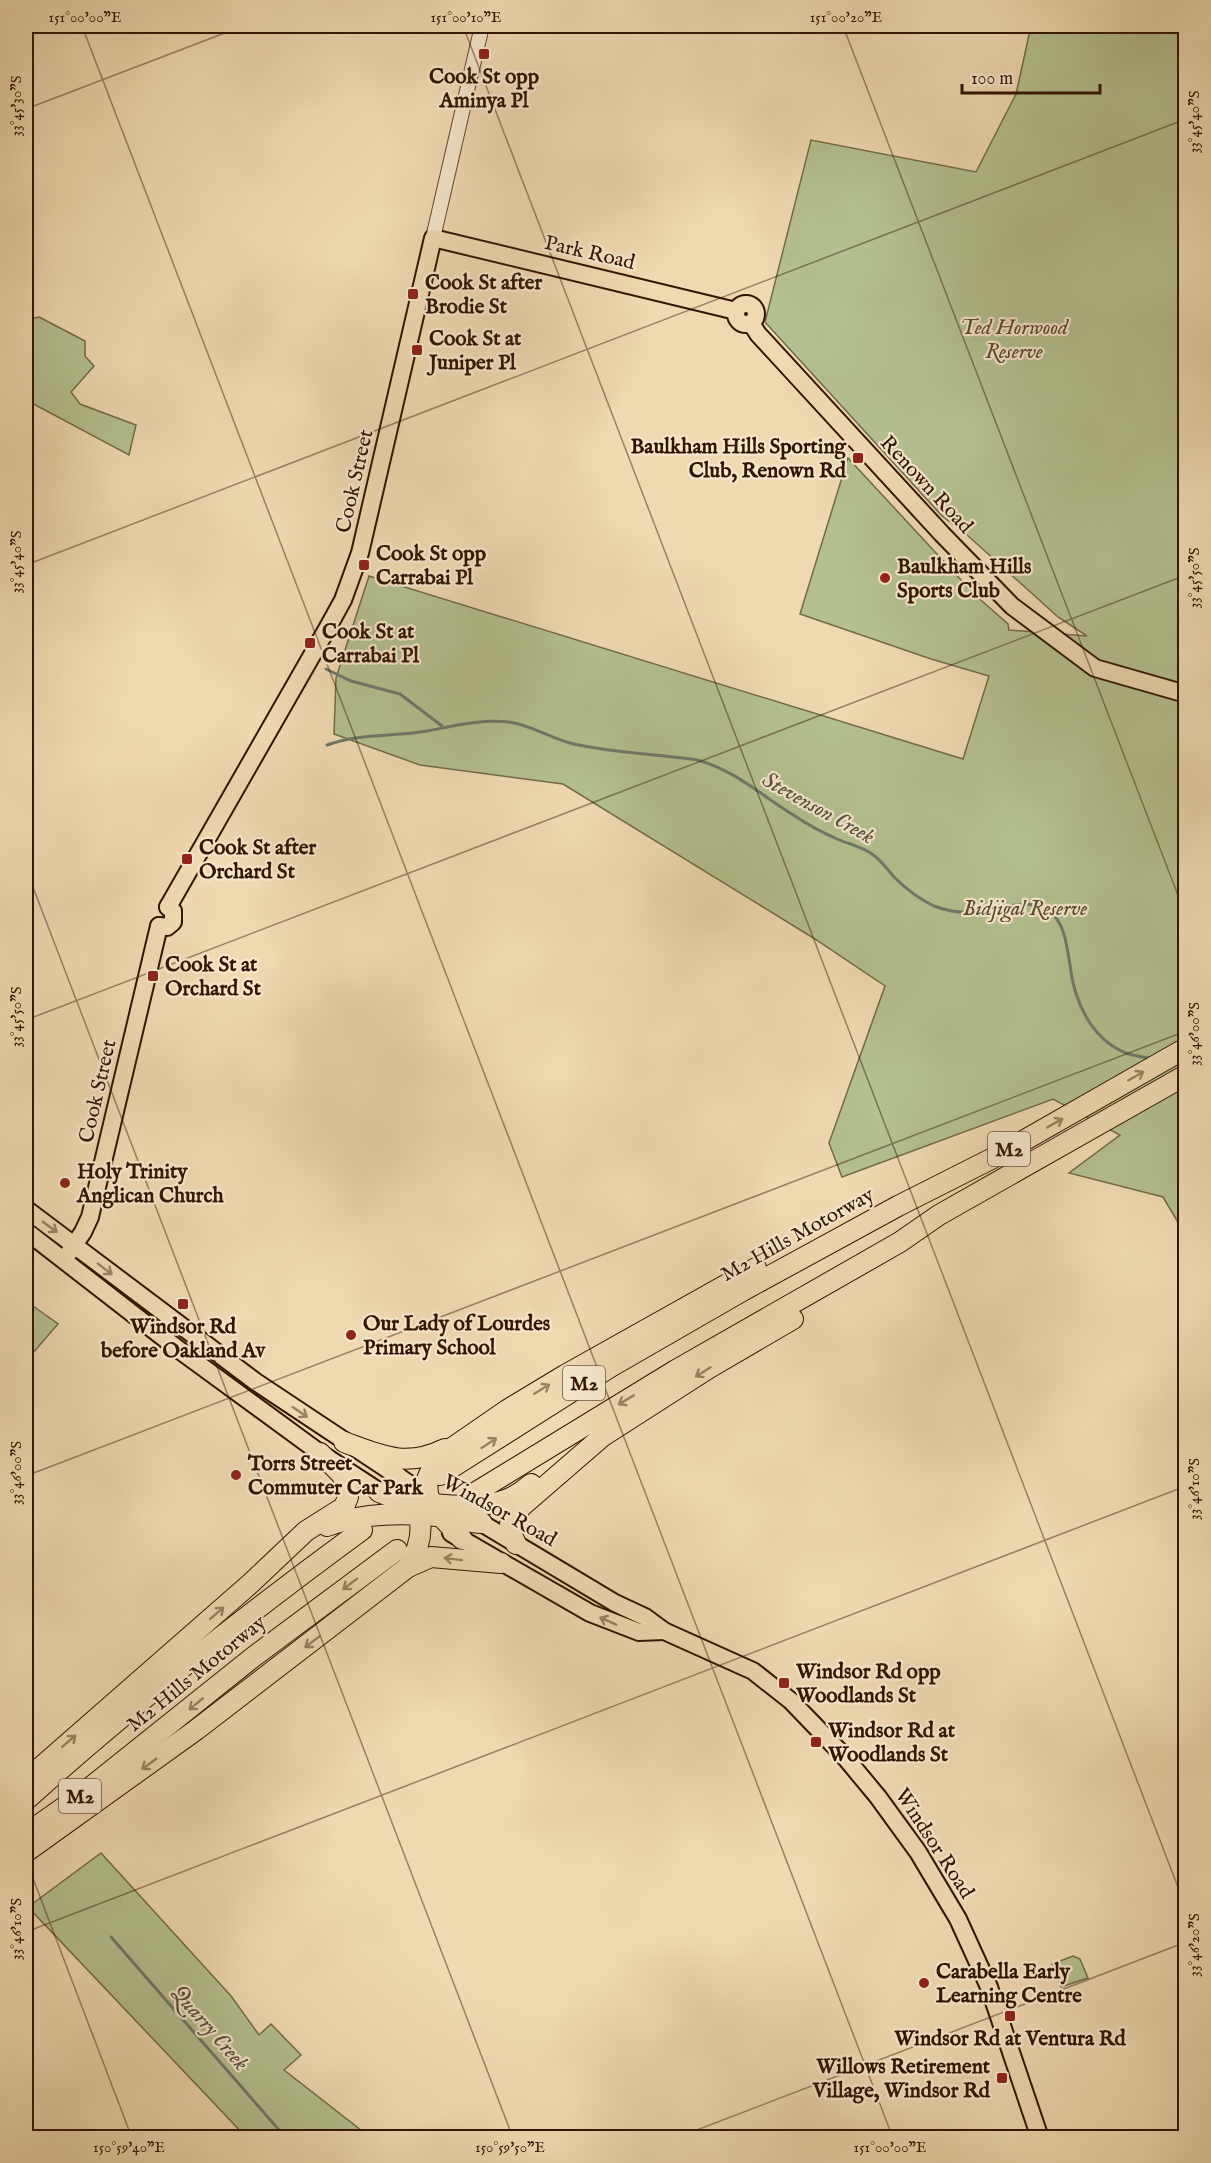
<svg xmlns="http://www.w3.org/2000/svg" width="1211" height="2163" font-family="'IM FELL English',serif">
<style>
.green{fill:#b4c090;stroke:#726a49;stroke-width:1.5}
.lines{fill:none;stroke-linecap:round;stroke-linejoin:round}
.stream{stroke:#70786a;stroke-width:3}
.minor-casing{stroke:#60462e;stroke-width:16}
.major-casing{stroke:#311502;stroke-width:20}
.highway-casing{stroke:#311502;stroke-width:22}
.minor{stroke:#f5e6cc;stroke-width:14}
.major{stroke:#efd9b1;stroke-width:16}
.highway{stroke:#efd9b1;stroke-width:20}
.oneway{stroke:#9a8162}
.ticks{fill:none;stroke:#311502;stroke-width:1.5;stroke-opacity:0.45}
.poi-dot{fill:#8f2418;stroke:#f5e6cc;stroke-width:2}
.labels{text-anchor:middle;stroke-width:4.5;stroke-linejoin:round;paint-order:stroke}
.shield{fill:#f5e6cc;stroke:#6c543f;stroke-width:1.5}
.shield-label{font-size:20px;font-weight:bold;fill:#311502}
.poi-label{font-size:21px;font-weight:bold;fill:#311502;stroke:#f5e6cc;text-anchor:start}
.street-label{font-size:21px;fill:#311502;stroke:#f5e6cc}
.park-label{font-size:21px;font-style:italic;fill:#58482d;stroke:#f5e6cc}
.water-label{font-size:22px;font-style:italic;fill:#564f3f;stroke:#f5e6cc}
.neatline{fill:none;stroke:#311502;stroke-width:2}
.ticks-label{font-size:15px;text-anchor:middle;fill:#311502}
</style>
<rect width="100%" height="100%" fill="#efd9b1"/>
<filter id="stains"><feTurbulence type="fractalNoise" baseFrequency=".00333" numOctaves="4"/><feColorMatrix values="0 0 0 0 .2 0 0 0 0 .09 0 0 0 0 .02 0 0 0 .5 -.17"/></filter>
<radialGradient id="worn" r=".72"><stop offset=".6" stop-color="#630" stop-opacity="0"/><stop offset="1" stop-color="#630" stop-opacity=".3"/></radialGradient>
<g class="green">
<polygon points="1031,26 1185,26 1185,1234 1163,1197 1069,1173 1120,1135 1053,1099 842,1177 829,1143 885,986 815,939 563,784 420,765 334,734 336,678 369,576 963,759 989,676 931,659 800,614 848,458 974,594 1008,624 1009,630 1087,636 1058,617 966,534 942,516 765,322 811,140 976,172 1016,94"/>
<polygon points="39,317 85,341 85,356 94,366 71,392 80,404 136,425 129,455 26,400 26,320"/>
<polygon points="26,1301 58,1324 26,1361"/>
<polygon points="101,1853 231,1996 259,2035 271,2024 301,2055 284,2070 361,2130 377,2137 246,2137 28,1907"/>
<polygon points="1073,1956 1080,1959 1088,1978 1061,1987 1052,1964"/>
</g>
<g class="lines">
<g class="stream">
<polyline points="326,669 351,681 400,694 442,726"/>
<path d="M 327,745 C 360,733 393,737 427,731 C 453,726 481,719 509,722 C 532,725 551,739 574,744 C 614,753 656,754 697,760 C 735,770 762,796 795,816 C 807,824 821,832 835,838 C 847,844 861,846 872,854 C 881,860 887,869 894,877 C 906,889 919,899 934,906 C 947,911 961,913 974,912 C 994,909 1034,897 1050,911 C 1065,924 1067,947 1070,965 C 1074,1001 1091,1039 1126,1053 C 1134,1056 1144,1057 1152,1059"/>
<polyline points="111,1937 286,2138"/>
</g>
<g class="minor-casing">
<polyline id="minor" points="433,238 482,26"/>
</g>
<g class="major-casing">
<g id="major">
<circle cx="746" cy="314" r="10"/>
<polyline points="751,323 758,334 942,534 1012,606 1095,668 1186,694"/>
<polyline points="168,907 327,629 343,600 360,553 433,238 736,311"/>
<polyline points="159,926 167,927 173,922 173,911 168,907"/>
<polyline points="26,1209 256,1382 408,1483"/>
<polyline points="26,1231 182,1352 320,1453 389,1498"/>
<polyline points="68,1254 83,1232 90,1217 159,926"/>
<polyline points="473,1518 615,1603 645,1617 664,1631 753,1671 791,1701 844,1756 878,1797 918,1852 958,1919 989,1987 1040,2138"/>
<polyline points="451,1533 590,1613 639,1632 664,1631"/>
</g>
</g>
<g class="highway-casing">
<g id="highway">
<path d="M 344,1442 C 382,1456 406,1468 445,1449"/>
<polyline points="440,1475 612,1366 744,1290 898,1206 995,1157 1186,1048"/>
<path d="M 379,1492 C 407,1504 469,1510 499,1502 C 511,1499 522,1492 531,1484"/>
<polyline points="473,1494 676,1370 900,1242 939,1215 1186,1075"/>
<path d="M 327,1526 C 365,1512 405,1512 446,1517 C 458,1519 470,1523 482,1523"/>
<polyline points="462,1539 436,1511 428,1495 427,1479 436,1459 507,1410 565,1375 756,1268"/>
<polyline points="516,1544 511,1533 510,1524 521,1507 603,1436 709,1368 793,1319"/>
<polyline points="408,1567 431,1557 501,1563"/>
<polyline points="26,1780 251,1583 306,1531 344,1507 348,1497 348,1486 341,1474 320,1453"/>
<path d="M 26,1800 C 133,1704 246,1615 362,1530"/>
<polyline points="26,1834 77,1798 252,1658 397,1550"/>
<path d="M 26,1852 L 196,1730 L 408,1567 C 430,1531 421,1508 397,1477"/>
</g>
</g>
<use href="#minor" class="minor"/>
<use href="#major" class="major"/>
<use href="#highway" class="highway"/>
</g>
<defs><path id="oneway-shaft" d="M-6 0H5M1.5-3L5.5 0L1.5 3" fill="none" stroke-width="1.6" stroke-linecap="round" stroke-linejoin="round" transform="scale(1.5)"/></defs>
<g class="oneway">
<use href="#oneway-shaft" transform="translate(1136 1076) rotate(-30)"/>
<use href="#oneway-shaft" transform="translate(1055 1123) rotate(-29)"/>
<use href="#oneway-shaft" transform="translate(50 1227) rotate(36)"/>
<use href="#oneway-shaft" transform="translate(105 1269) rotate(37)"/>
<use href="#oneway-shaft" transform="translate(703 1372) rotate(148)"/>
<use href="#oneway-shaft" transform="translate(542 1389) rotate(-32)"/>
<use href="#oneway-shaft" transform="translate(626 1400) rotate(149)"/>
<use href="#oneway-shaft" transform="translate(300 1412) rotate(34)"/>
<use href="#oneway-shaft" transform="translate(489 1443) rotate(-33)"/>
<use href="#oneway-shaft" transform="translate(453 1559) rotate(-173)"/>
<use href="#oneway-shaft" transform="translate(350 1584) rotate(143)"/>
<use href="#oneway-shaft" transform="translate(217 1613) rotate(-41)"/>
<use href="#oneway-shaft" transform="translate(608 1621) rotate(-156)"/>
<use href="#oneway-shaft" transform="translate(312 1642) rotate(143)"/>
<use href="#oneway-shaft" transform="translate(196 1704) rotate(140)"/>
<use href="#oneway-shaft" transform="translate(69 1741) rotate(-41)"/>
<use href="#oneway-shaft" transform="translate(149 1764) rotate(144)"/>
</g>
<path class="ticks" d="M 82,26 L 893,2138M 463,26 L 1186,1908M 843,26 L 1186,916M 26,109 L 243,26M 26,565 L 1186,119M 26,869 L 513,2138M 26,1020 L 1186,575M 26,1476 L 1186,1031M 26,1860 L 132,2138M 26,1932 L 1186,1486M 676,2138 L 1186,1942"/>
<g class="poi-dot">
<rect x="478" y="48" width="12" height="12" rx="3"/>
<rect x="407" y="288" width="12" height="12" rx="3"/>
<rect x="411" y="344" width="12" height="12" rx="3"/>
<rect x="852" y="452" width="12" height="12" rx="3"/>
<rect x="358" y="559" width="12" height="12" rx="3"/>
<circle cx="885" cy="578" r="6"/>
<rect x="304" y="637" width="12" height="12" rx="3"/>
<rect x="181" y="853" width="12" height="12" rx="3"/>
<rect x="147" y="970" width="12" height="12" rx="3"/>
<circle cx="65" cy="1183" r="6"/>
<rect x="177" y="1298" width="12" height="12" rx="3"/>
<circle cx="351" cy="1335" r="6"/>
<circle cx="236" cy="1475" r="6"/>
<rect x="778" y="1677" width="12" height="12" rx="3"/>
<rect x="810" y="1736" width="12" height="12" rx="3"/>
<circle cx="924" cy="1983" r="6"/>
<rect x="1004" y="2010" width="12" height="12" rx="3"/>
<rect x="996" y="2072" width="12" height="12" rx="3"/>
</g>
<g class="labels">
<g class="shield">
<rect x="988" y="1132" width="42" height="34" rx="4.5"/>
<rect x="563" y="1366" width="42" height="34" rx="4.5"/>
<rect x="59" y="1779" width="42" height="34" rx="4.5"/>
</g>
<g class="shield-label">
<text x="1009" y="1156">M2</text>
<text x="584" y="1390">M2</text>
<text x="80" y="1803">M2</text>
</g>
<g class="poi-label">
<text x="484" y="83" text-anchor="middle">Cook St opp<tspan x="484" dy="24">Aminya Pl</tspan></text>
<text x="425" y="289">Cook St after<tspan x="425" dy="24">Brodie St</tspan></text>
<text x="429" y="345">Cook St at<tspan x="429" dy="24">Juniper Pl</tspan></text>
<text x="846" y="453" text-anchor="end">Baulkham Hills Sporting<tspan x="846" dy="24">Club, Renown Rd</tspan></text>
<text x="376" y="560">Cook St opp<tspan x="376" dy="24">Carrabai Pl</tspan></text>
<text x="897" y="573">Baulkham Hills<tspan x="897" dy="24">Sports Club</tspan></text>
<text x="322" y="638">Cook St at<tspan x="322" dy="24">Carrabai Pl</tspan></text>
<text x="199" y="854">Cook St after<tspan x="199" dy="24">Orchard St</tspan></text>
<text x="165" y="971">Cook St at<tspan x="165" dy="24">Orchard St</tspan></text>
<text x="77" y="1178">Holy Trinity<tspan x="77" dy="24">Anglican Church</tspan></text>
<text x="363" y="1330">Our Lady of Lourdes<tspan x="363" dy="24">Primary School</tspan></text>
<text x="183" y="1333" text-anchor="middle">Windsor Rd<tspan x="183" dy="24">before Oakland Av</tspan></text>
<text x="248" y="1470">Torrs Street<tspan x="248" dy="24">Commuter Car Park</tspan></text>
<text x="796" y="1678">Windsor Rd opp<tspan x="796" dy="24">Woodlands St</tspan></text>
<text x="828" y="1737">Windsor Rd at<tspan x="828" dy="24">Woodlands St</tspan></text>
<text x="936" y="1978">Carabella Early<tspan x="936" dy="24">Learning Centre</tspan></text>
<text x="1010" y="2045" text-anchor="middle">Windsor Rd at Ventura Rd</text>
<text x="990" y="2073" text-anchor="end">Willows Retirement<tspan x="990" dy="24">Village, Windsor Rd</tspan></text>
</g>
<g class="street-label">
<text transform="translate(590 252) rotate(13)" y="7">Park Road</text>
<text transform="translate(354 481) rotate(-77)" y="7">Cook Street</text>
<text transform="translate(927 484) rotate(47)" y="7">Renown Road</text>
<text transform="translate(97 1091) rotate(-77)" y="7">Cook Street</text>
<text transform="translate(797 1234) rotate(-29)" y="7">M2 Hills Motorway</text>
<text transform="translate(500 1510) rotate(29)" y="7">Windsor Road</text>
<text transform="translate(196 1673) rotate(-39)" y="7">M2 Hills Motorway</text>
<text transform="translate(935 1843) rotate(57)" y="7">Windsor Road</text>
</g>
<g class="park-label">
<text x="1014" y="334">Ted Horwood<tspan x="1014" dy="24">Reserve</tspan></text>
<text x="1025" y="915">Bidjigal Reserve</text>
</g>
<g class="water-label">
<text transform="translate(819 807) rotate(29)" y="8">Stevenson Creek</text>
<text transform="translate(211 2027) rotate(49)" y="8">Quarry Creek</text>
</g>
</g>
<rect width="1211" height="2163" fill="none" stroke="#efd9b1" stroke-width="66"/>
<path d="M962 84v9h138v-9" fill="none" stroke="#311502" stroke-width="3"/>
<text x="971" y="84" font-size="18" fill="#311502" stroke="#f5e6cc" stroke-width="4.5" paint-order="stroke">100 m</text>
<rect x="33" y="33" width="1145" height="2097" class="neatline"/>
<g class="ticks-label">
<text x="85" y="22">151°00'00"E</text>
<text x="466" y="22">151°00'10"E</text>
<text x="846" y="22">151°00'20"E</text>
<text transform="translate(16 106) rotate(-90)" y="5">33°45'30"S</text>
<text transform="translate(1194 122) rotate(-90)" y="5">33°45'40"S</text>
<text transform="translate(16 562) rotate(-90)" y="5">33°45'40"S</text>
<text transform="translate(1194 578) rotate(-90)" y="5">33°45'50"S</text>
<text transform="translate(16 1017) rotate(-90)" y="5">33°45'50"S</text>
<text transform="translate(1194 1034) rotate(-90)" y="5">33°46'00"S</text>
<text transform="translate(16 1473) rotate(-90)" y="5">33°46'00"S</text>
<text transform="translate(1194 1489) rotate(-90)" y="5">33°46'10"S</text>
<text transform="translate(16 1929) rotate(-90)" y="5">33°46'10"S</text>
<text transform="translate(1194 1945) rotate(-90)" y="5">33°46'20"S</text>
<text x="129" y="2152">150°59'40"E</text>
<text x="510" y="2152">150°59'50"E</text>
<text x="890" y="2152">151°00'00"E</text>
</g>
<rect width="100%" height="100%" filter="url(#stains)"/>
<rect width="100%" height="100%" fill="url(#worn)"/>
</svg>
